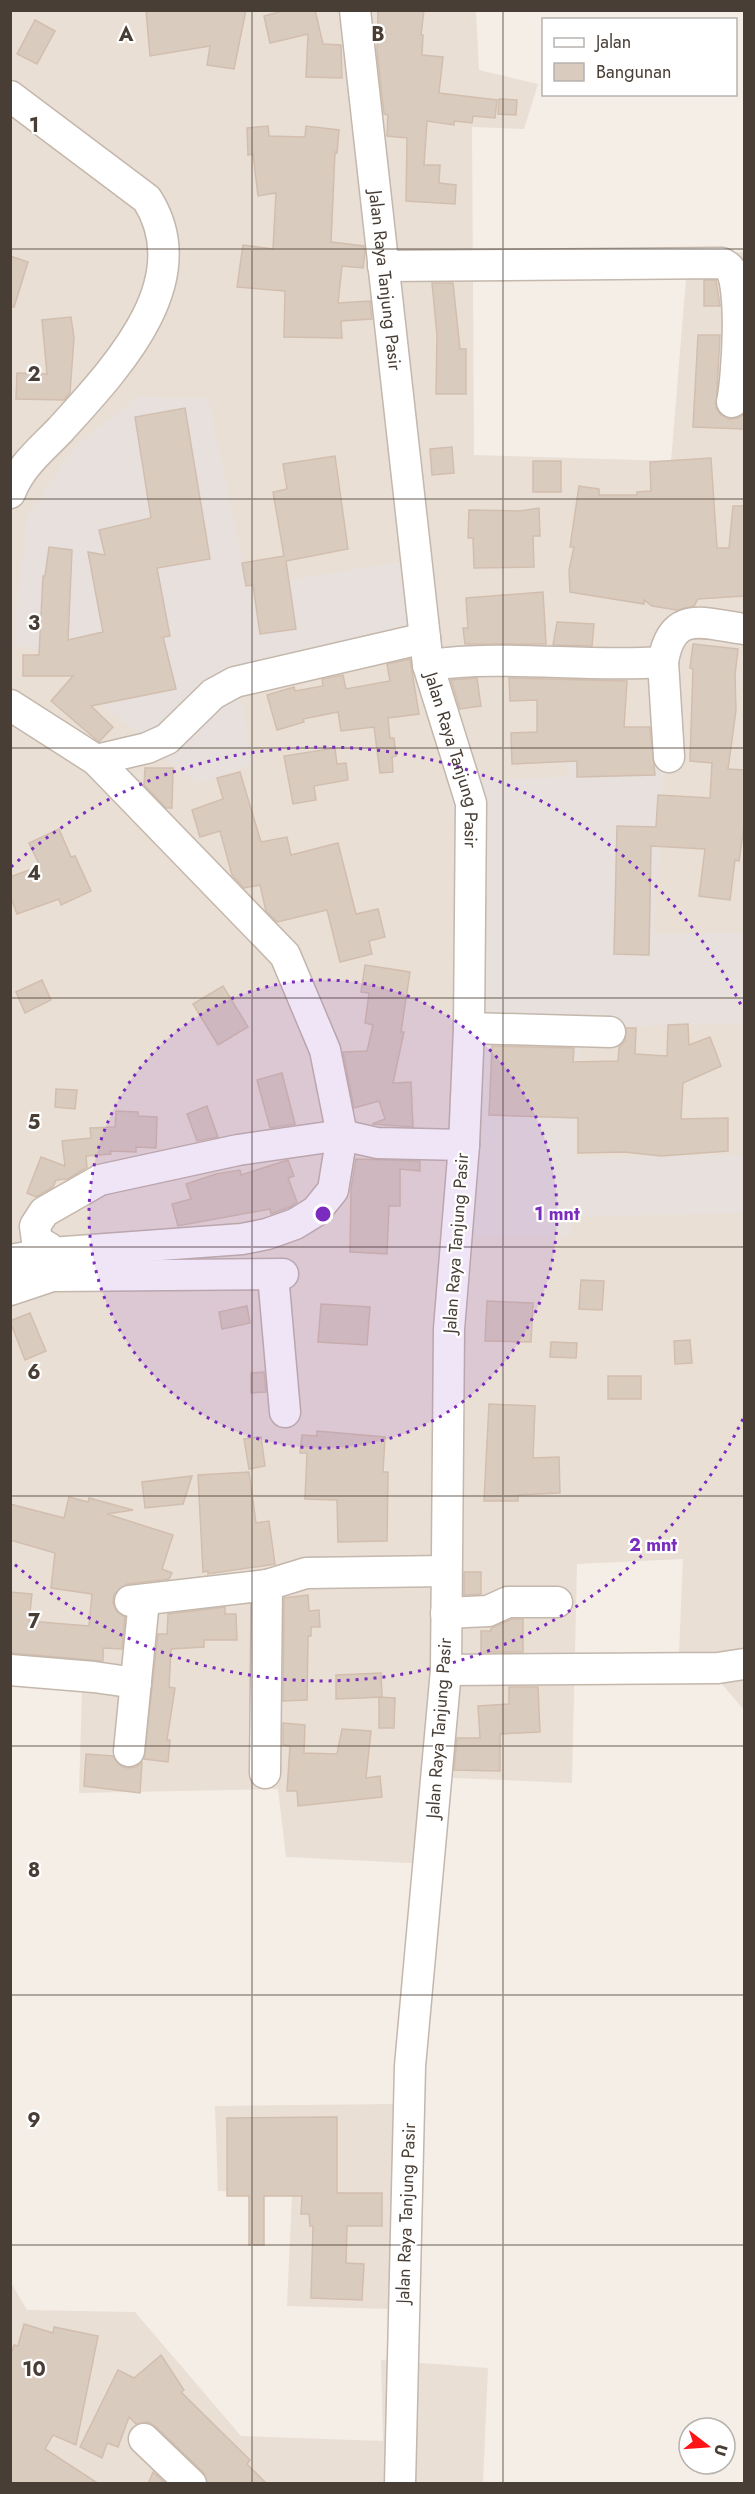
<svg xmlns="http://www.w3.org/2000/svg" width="755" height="2494" font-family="Jost,sans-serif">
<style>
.residential{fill:#e9dfd5}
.industrial{fill:#e7e0dc}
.building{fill:#dacbbf;stroke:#d2beae;stroke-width:1.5}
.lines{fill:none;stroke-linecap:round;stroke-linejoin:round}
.minor-casing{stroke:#c4b7ac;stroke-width:33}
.minor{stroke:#fff;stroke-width:30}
.grid{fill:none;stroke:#483e35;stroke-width:1.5;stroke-opacity:0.55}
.ring{fill:none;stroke:#7b2cbf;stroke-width:3;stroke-dasharray:3 6}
.labels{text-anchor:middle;stroke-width:4.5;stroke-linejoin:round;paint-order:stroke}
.street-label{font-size:18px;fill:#483e35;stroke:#fff}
.grid-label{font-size:20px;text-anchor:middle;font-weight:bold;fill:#483e35;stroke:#fff;stroke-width:4.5;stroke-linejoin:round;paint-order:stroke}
.centre{fill:#7b2cbf;stroke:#fff;stroke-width:3}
.ring-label{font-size:18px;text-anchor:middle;font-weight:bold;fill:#7b2cbf;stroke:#fff;stroke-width:4.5;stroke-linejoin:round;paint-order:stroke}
</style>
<rect width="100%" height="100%" fill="#f5eee7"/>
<g class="residential">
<polygon points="10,11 476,11 479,70 538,84 524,129 472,127 474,455 671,461 688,255 744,252 744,1710 715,1676 678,1677 683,1559 577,1564 572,1783 432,1777 431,1864 286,1857 278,1789 79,1793 82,1690 11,1685"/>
<polygon points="393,2104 390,2309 287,2306 292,2194 218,2191 215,2106"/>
<polygon points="10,2281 27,2310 135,2312 241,2436 383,2441 381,2360 488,2368 483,2483 11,2483"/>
</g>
<g class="industrial">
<polygon points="137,397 208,398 248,587 404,561 416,654 240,695 252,764 196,784 96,699 76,656 12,645 27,518 72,449"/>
<polygon points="568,727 668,728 653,934 744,933 744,1023 581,1028 574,1157 744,1155 744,1213 571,1217 571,1237 447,1237 459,890 449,781 568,777"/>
</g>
<g class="building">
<polygon points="146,10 246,10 234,69 207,65 210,46 150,56"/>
<polygon points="286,10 315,10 323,44 341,45 342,78 306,77 308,34 270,43 264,16"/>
<polygon points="378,10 424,10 421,35 423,35 422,55 443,57 439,93 497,100 495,118 473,116 472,123 454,121 454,125 427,121 424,165 440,165 439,183 456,185 455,204 406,201 407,138 387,136 388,115 384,114 377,51"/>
<polygon points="35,20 55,31 37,64 17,54"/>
<polygon points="499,99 517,100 516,115 498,114"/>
<polygon points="268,126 269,136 305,137 306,126 339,130 337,153 335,152 331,242 364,246 365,252 363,268 342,266 338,303 370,301 372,319 341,321 342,338 284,337 285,291 237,287 243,245 273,249 276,193 258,196 253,154 248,155 247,128"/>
<polygon points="10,256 28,262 14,307 10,306"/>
<polygon points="704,280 716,280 720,306 704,306"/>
<polygon points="432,283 453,283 460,349 466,349 466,394 436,394 437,335"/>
<polygon points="71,317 74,338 70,393 64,400 16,399 17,373 47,374 42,320"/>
<polygon points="698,335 720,335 716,408 721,415 729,419 738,418 744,414 744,429 693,427"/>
<polygon points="185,408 210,559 157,568 170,636 163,637 176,689 91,706 113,727 99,742 51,701 73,676 23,676 23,655 39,655 43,576 45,576 49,547 72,550 68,640 103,632 88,552 105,555 99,530 151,518 135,417"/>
<polygon points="452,447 454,473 432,475 430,449"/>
<polygon points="335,456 348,549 286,561 296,629 260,634 253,585 246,586 242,563 284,556 273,492 287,489 283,464"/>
<polygon points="711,458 717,548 729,548 733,506 744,506 744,596 698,599 694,606 677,610 652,606 644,600 644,604 570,592 569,570 574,547 570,547 579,486 599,489 599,495 637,495 637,492 651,491 650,462"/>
<rect x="533" y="461" width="28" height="31"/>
<polygon points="539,508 540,536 533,536 534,567 474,568 473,538 468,538 469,510 520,511"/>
<polygon points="543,592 546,644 465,644 463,628 468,628 466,598"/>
<polygon points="557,622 594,624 592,646 553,645"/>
<polygon points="693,644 738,649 735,675 736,710 728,769 744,770 744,826 739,861 735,860 730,900 699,896 705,849 651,846 649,955 614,954 617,826 656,827 658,795 710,798 712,763 690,761 693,669 690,668"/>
<polygon points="410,659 419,714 388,718 390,738 394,738 396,756 392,757 393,772 380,773 374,727 341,731 338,712 303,719 304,722 277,730 267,695 294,687 295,691 323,686 322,679 343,675 346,689 390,681 387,664"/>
<polygon points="477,678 481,706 460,709 451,680"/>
<polygon points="509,678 627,681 624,727 650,727 655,775 577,777 577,761 512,764 511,733 537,732 537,700 510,701"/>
<polygon points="335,748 337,764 346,763 348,780 314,786 316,800 293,804 284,756"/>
<polygon points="145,768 173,768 172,808 166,808 144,785"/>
<polygon points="240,772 261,842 287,837 291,855 338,843 356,914 378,909 385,937 369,941 372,954 340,962 327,910 277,922 266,911 260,885 244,888 232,875 220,831 200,837 192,810 223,799 217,778"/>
<polygon points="59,829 71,857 75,856 91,891 61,905 59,899 17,914 10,895 10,877 40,866 29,843"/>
<polygon points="365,965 410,972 401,1032 404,1032 393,1083 411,1082 413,1127 372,1124 385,1119 379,1101 354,1108 343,1052 367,1051 373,1025 365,1023 369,993 361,992"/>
<polygon points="42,980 51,1000 25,1013 16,992"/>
<polygon points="223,986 248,1027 218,1045 193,1004"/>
<polygon points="688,1024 689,1045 710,1037 721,1066 683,1083 681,1119 728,1118 728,1151 661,1156 625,1152 578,1153 578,1118 489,1115 492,1046 574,1048 573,1062 618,1061 619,1047 625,1041 626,1028 636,1028 635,1054 667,1056 668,1025"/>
<polygon points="282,1073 295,1124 270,1128 257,1080"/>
<polygon points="56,1089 77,1090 75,1109 55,1107"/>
<polygon points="207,1106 218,1137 197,1141 187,1114"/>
<polygon points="116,1111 138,1112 138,1116 157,1117 156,1148 136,1147 136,1152 110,1151 111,1154 86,1156 87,1167 68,1179 56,1180 53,1187 36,1197 27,1193 41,1157 65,1166 62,1141 91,1138 90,1128 115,1127"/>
<polygon points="356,1159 420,1161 420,1171 400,1169 400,1206 389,1206 387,1254 350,1252 351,1189"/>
<polygon points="288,1160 294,1176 288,1178 297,1202 290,1207 271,1214 270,1209 178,1226 172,1204 191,1199 186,1184 216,1174 240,1170 241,1175"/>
<polygon points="581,1280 604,1281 602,1310 579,1309"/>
<polygon points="487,1301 533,1303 531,1342 485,1341"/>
<polygon points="321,1304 370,1307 367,1345 318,1342"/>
<polygon points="247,1306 250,1323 222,1329 219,1312"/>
<polygon points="30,1313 46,1351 25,1360 10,1321"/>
<polygon points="690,1340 692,1363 675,1364 674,1341"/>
<polygon points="551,1342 577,1343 576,1358 550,1357"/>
<polygon points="264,1372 266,1392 251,1393 251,1373"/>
<rect x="608" y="1376" width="33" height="23"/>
<polygon points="489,1404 535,1406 533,1458 559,1457 560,1493 518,1495 518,1501 484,1501"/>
<polygon points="317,1431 385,1437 383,1472 388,1472 387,1541 338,1542 337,1500 305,1499 307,1453 300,1453 302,1435 317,1436"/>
<polygon points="261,1437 265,1466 249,1469 244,1439"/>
<polygon points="249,1472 256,1523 269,1521 275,1564 208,1574 208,1571 203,1572 198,1475"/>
<polygon points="192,1476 183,1504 145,1508 142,1482"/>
<polygon points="69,1497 88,1502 89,1498 133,1510 107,1514 173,1535 162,1569 172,1573 169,1579 127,1584 114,1594 113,1602 116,1611 125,1617 122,1649 103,1648 103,1661 10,1653 10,1592 32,1594 29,1621 89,1626 92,1594 51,1588 55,1553 10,1540 10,1504 64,1518"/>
<polygon points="464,1572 481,1572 481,1594 464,1595"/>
<polygon points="308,1595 309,1611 319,1610 320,1627 311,1627 311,1636 308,1636 307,1700 283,1701 284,1598"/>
<polygon points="225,1607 225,1614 236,1614 237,1640 204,1640 204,1647 171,1649 169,1687 175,1688 167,1740 170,1740 168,1762 144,1759 158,1634 167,1634 168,1614"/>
<polygon points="512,1619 523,1619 523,1652 481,1652 481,1631 491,1631 491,1628"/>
<polygon points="381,1673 382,1697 336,1699 336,1675"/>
<polygon points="509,1687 538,1687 540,1732 500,1734 500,1771 454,1770 457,1738 480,1738 478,1706 509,1704"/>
<polygon points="379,1697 395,1698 394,1728 379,1728"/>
<polygon points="283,1723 305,1725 304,1753 337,1754 342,1729 371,1731 366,1778 380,1776 382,1797 298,1806 297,1791 287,1791 290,1746 283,1745"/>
<polygon points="86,1754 113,1756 119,1765 127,1768 136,1767 142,1762 140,1793 84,1786"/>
<polygon points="337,2117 337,2193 382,2193 382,2226 347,2226 346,2263 364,2264 362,2300 311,2298 313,2226 310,2226 309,2214 301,2214 302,2196 264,2196 264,2245 249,2245 249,2196 227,2196 227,2118"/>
<polygon points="24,2324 53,2333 54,2327 98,2336 76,2445 53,2435 45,2449 99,2484 10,2484 10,2357 14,2345 18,2346"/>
<polygon points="161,2355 184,2390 181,2392 250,2460 247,2464 267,2484 208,2484 203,2472 156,2427 148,2422 136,2424 129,2417 118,2447 107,2443 102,2458 80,2447 118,2370 134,2378"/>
<polygon points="153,2472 166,2484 148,2484"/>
</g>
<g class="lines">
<g class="minor-casing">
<g id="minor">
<path id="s1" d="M 355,10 L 428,665 L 471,803 L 469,1028 L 464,1145 L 449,1329 L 446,1670 L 410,2066 L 400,2484"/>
<path d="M 10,96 L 147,199 C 200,282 114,370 61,429 C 41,450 21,465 10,493"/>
<path d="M 383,266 L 722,263 C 725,265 728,266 730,269 C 743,287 737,379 732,402"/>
<polyline points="663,662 669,757"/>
<path d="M 428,665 C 506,654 585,668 663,662 C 672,609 702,623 744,629"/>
<polyline points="10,705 96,760 285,955 325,1050 342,1135 333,1190 316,1211 295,1224 267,1234 242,1239 51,1253 10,1260"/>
<polyline points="96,760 147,748 167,739 213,694 235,682 425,638"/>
<polyline points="469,1028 610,1032"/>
<polyline points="273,1275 285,1412"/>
<polyline points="52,1276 49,1248 37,1241 35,1226 44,1212 100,1180 238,1150 342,1135 377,1143 464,1145"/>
<polyline points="10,1290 52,1276 283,1274"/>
<polyline points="130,1601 267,1585 306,1573 445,1571"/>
<polyline points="446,1613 488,1611 508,1602 557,1602"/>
<polyline points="10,1670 94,1677 136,1683"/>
<polyline points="446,1670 718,1668 744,1664"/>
<polyline points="129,1751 144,1600"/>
<polyline points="265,1773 267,1585"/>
<polyline points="144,2439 191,2484"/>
</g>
</g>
<use href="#minor" class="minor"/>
</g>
<path class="grid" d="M 252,10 L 252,2484M 503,10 L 503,2484M 10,249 L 744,249M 10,499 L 744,499M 10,748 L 744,748M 10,998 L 744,998M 10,1247 L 744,1247M 10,1496 L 744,1496M 10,1746 L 744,1746M 10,1995 L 744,1995M 10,2245 L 744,2245"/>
<circle cx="323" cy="1214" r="234" fill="#7b2cbf" fill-opacity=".12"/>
<g class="ring">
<circle cx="323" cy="1214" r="234"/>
<path d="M743 1419A467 467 0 0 1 11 1561M11 867A467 467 0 0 1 743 1009"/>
</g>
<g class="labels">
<g class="street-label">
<text dy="6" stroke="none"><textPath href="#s1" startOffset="272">Jalan Raya Tanjung Pasir</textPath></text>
<text dy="6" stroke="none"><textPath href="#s1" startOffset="758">Jalan Raya Tanjung Pasir</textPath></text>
<text transform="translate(456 1243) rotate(-86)" y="6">Jalan Raya Tanjung Pasir</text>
<text transform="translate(439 1728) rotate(-86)" y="6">Jalan Raya Tanjung Pasir</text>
<text transform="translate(406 2213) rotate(-88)" y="6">Jalan Raya Tanjung Pasir</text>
</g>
</g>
<g class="grid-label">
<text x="126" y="41">A</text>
<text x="378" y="41">B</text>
<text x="34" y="132">1</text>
<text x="34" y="381">2</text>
<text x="34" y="630">3</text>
<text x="34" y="880">4</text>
<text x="34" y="1129">5</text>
<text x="34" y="1379">6</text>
<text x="34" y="1628">7</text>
<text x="34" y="1877">8</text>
<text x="34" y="2127">9</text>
<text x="34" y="2376">10</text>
</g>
<circle cx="323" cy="1214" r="9" class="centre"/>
<g class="ring-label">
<text x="557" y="1220">1 mnt</text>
<text x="653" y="1551">2 mnt</text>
</g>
<rect width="755" height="2494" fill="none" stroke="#483e35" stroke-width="24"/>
<rect x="542" y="18" width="195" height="78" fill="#ffffff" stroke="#b6b2ae" stroke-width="1.5"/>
<rect x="554" y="38" width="30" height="9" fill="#ffffff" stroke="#b6b2ae" stroke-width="1.5"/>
<text x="596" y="48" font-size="18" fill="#483e35">Jalan</text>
<rect x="554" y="63" width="30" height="18" fill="#dacbbf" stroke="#b6b2ae" stroke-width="1.5"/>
<text x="596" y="78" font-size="18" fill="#483e35">Bangunan</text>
<g transform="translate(707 2446) rotate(107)"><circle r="28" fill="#ffffff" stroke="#b6b2ae" stroke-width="1.5"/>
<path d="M0-4.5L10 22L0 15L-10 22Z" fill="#ff1416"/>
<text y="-9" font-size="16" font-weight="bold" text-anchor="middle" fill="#483e35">U</text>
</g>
</svg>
